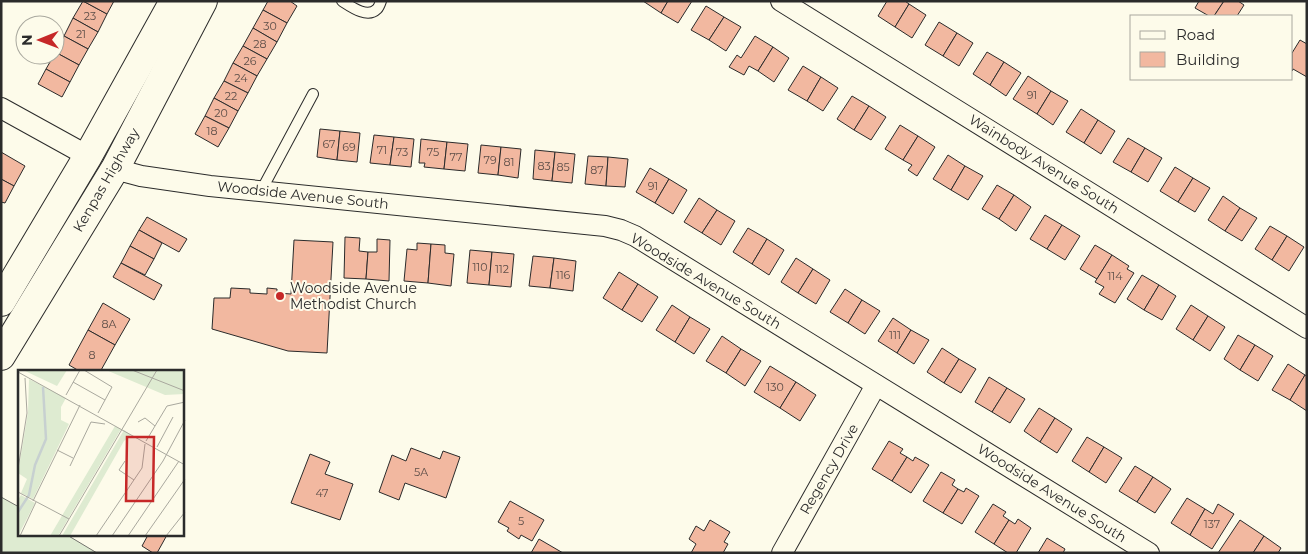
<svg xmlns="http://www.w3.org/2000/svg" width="1308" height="554" font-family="Montserrat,sans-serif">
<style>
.green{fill:#deebd1;stroke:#74746e}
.building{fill:#f2b8a0;stroke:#2b2b2b}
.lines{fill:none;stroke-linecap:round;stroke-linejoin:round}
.service-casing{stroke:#2b2b2b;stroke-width:12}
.minor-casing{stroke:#2b2b2b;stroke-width:22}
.trunk-casing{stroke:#2b2b2b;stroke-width:30}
.service{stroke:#fdfbea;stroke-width:10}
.minor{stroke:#fdfbea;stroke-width:20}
.trunk{stroke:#fdfbea;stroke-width:28}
.poi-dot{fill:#c62828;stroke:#fdfbea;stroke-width:2}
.labels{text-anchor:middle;stroke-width:4;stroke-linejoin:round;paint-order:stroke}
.number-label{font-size:11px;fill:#5d4e48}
.street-label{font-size:14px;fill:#2b2b2b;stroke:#fdfbea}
.poi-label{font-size:14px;fill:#2b2b2b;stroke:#fdfbea;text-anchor:start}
.inset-river{fill:none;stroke:#c7d0d0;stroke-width:2.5}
.inset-road{fill:none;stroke:#a9a89e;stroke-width:1}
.view{fill:#c62828;fill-opacity:0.15;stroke:#c62828;stroke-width:2.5}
.inset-edge{fill:none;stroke:#2b2b2b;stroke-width:2.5}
</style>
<rect width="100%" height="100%" fill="#fdfbea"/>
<polygon class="green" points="1,497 19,507 19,535 67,535 97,553 1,553"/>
<g class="building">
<polygon points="83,1 107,14 98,32 73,18"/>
<polygon points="83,1 114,1 107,14"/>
<polygon points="268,1 290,1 297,6 287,23 263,10"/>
<polygon points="643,1 668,1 661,13"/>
<polygon points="668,1 692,1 678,23 661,13"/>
<polygon points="887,1 905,1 909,4 895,27 878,16"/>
<polygon points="1199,1 1224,1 1214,16 1209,16 1195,8"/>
<polygon points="1224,1 1238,1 1244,5 1237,16 1214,16"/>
<polygon points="909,4 926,15 912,38 895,27"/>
<polygon points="706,6 724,17 709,40 691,30"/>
<polygon points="263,10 287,23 277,42 253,28"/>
<polygon points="724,17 741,27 726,51 709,40"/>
<polygon points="73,18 98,32 88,49 64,36"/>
<polygon points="939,22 957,33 943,56 925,45"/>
<polygon points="253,28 277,42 267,59 243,46"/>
<polygon points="957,33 973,43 959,66 943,56"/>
<polygon points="64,36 88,49 79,65 55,52"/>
<polygon points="755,36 773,47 758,71 749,66 744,75 729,67 737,55 741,58"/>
<polygon points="1300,40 1307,44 1307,77 1293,69 1292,71 1292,53"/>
<polygon points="243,46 267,59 257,76 233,63"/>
<polygon points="773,47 789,58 774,82 758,71"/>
<polygon points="55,52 79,65 70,82 46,69 54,55 55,55"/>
<polygon points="987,52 1004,62 990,85 973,74"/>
<polygon points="1004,62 1021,73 1006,96 990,85"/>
<polygon points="233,63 257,76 248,93 224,81"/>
<polygon points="803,66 821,77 807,101 788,90"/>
<polygon points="46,69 70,82 62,97 38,84"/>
<polygon points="1028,76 1051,91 1037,114 1013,99"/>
<polygon points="821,77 838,88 823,111 807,101"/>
<polygon points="224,81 248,93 238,111 214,98"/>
<polygon points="1051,91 1068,101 1053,125 1037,114"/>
<polygon points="852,96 869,106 854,130 837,119"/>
<polygon points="214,98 238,111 229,128 205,116"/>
<polygon points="869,106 886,117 871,140 854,130"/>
<polygon points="1081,109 1098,120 1084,143 1066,132"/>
<polygon points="205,116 229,128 218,147 195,134"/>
<polygon points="1098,120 1115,131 1101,154 1084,143"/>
<polygon points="900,125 918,136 903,160 885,149"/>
<polygon points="320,129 340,131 337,160 317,157"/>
<polygon points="340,131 360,133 357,162 337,160"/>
<polygon points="374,135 394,137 390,165 370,163"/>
<polygon points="918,136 935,147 917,176 908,170 912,165 903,160"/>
<polygon points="394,137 414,139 411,167 390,165"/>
<polygon points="1128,138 1145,148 1131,172 1113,162"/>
<polygon points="421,139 447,142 444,169 424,167 425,163 419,163"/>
<polygon points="447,142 468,144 465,171 444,169"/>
<polygon points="481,145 501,147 498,175 478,173"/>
<polygon points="501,147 521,149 518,178 498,175"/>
<polygon points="1145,148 1162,158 1148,182 1131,172"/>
<polygon points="535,150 555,152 552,181 533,179"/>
<polygon points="1,152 25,166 14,186 1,179"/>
<polygon points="555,152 575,154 572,183 552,181"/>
<polygon points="948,155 965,166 951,190 933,179"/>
<polygon points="588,156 608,157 606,186 585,184"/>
<polygon points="608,157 628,159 625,187 606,186"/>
<polygon points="965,166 983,176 968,200 951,190"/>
<polygon points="1175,167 1193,178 1178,202 1160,191"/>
<polygon points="650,168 669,179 655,203 636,192"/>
<polygon points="1193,178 1210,188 1195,212 1178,202"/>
<polygon points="1,179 14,186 5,203 1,202"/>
<polygon points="669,179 687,190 673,214 655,203"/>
<polygon points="997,185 1014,195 999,219 982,209"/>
<polygon points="1014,195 1031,207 1016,231 999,219"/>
<polygon points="1223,196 1240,208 1225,231 1208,220"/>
<polygon points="699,198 717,210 702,233 684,222"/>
<polygon points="1240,208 1257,218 1242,241 1225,231"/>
<polygon points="717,210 735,221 721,245 702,233"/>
<polygon points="1045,215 1062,225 1047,249 1030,239"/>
<polygon points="147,217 187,239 179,252 139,230"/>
<polygon points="1062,225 1080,236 1065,260 1047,249"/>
<polygon points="1270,226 1287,236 1272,260 1255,249"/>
<polygon points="748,228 767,239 752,264 733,252"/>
<polygon points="139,230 162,243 154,259 130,246"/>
<polygon points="1287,236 1304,247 1289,271 1272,260"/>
<polygon points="345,237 360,238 359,251 368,252 366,279 344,278"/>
<polygon points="377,239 390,240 389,281 366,279 368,252 377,252"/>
<polygon points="767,239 784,250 769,275 752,264"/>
<polygon points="294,240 333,242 327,353 288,351 212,329 214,298 230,298 231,288 250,289 250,293 267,294 267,288 277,289 277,293 291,294"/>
<polygon points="417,243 431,244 428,283 404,281 407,249 417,250"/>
<polygon points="431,244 445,245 445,253 454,254 451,286 428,283"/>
<polygon points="1095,245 1112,255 1097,279 1080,269"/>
<polygon points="130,246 154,259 145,275 121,263"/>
<polygon points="470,250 492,252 489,285 467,283"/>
<polygon points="492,252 514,254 511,287 489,285"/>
<polygon points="1112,255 1129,266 1127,269 1134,273 1115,303 1099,294 1104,287 1095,282"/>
<polygon points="533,256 554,258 550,288 529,286"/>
<polygon points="554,258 576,261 573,291 550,288"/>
<polygon points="796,258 813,269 798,293 781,282"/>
<polygon points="121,263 162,285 154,300 113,277"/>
<polygon points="813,269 830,280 816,304 798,293"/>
<polygon points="619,272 638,284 622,310 603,298"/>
<polygon points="1142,275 1159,285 1144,310 1127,299"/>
<polygon points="638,284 658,297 642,322 622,310"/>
<polygon points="1159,285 1176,296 1162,320 1144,310"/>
<polygon points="845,289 862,300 848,323 830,312"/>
<polygon points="862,300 880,311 865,334 848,323"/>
<polygon points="103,303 130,319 115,345 88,330"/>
<polygon points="672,305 690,317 675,342 656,330"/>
<polygon points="1191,305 1208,316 1193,340 1176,329"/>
<polygon points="1208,316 1225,327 1210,351 1193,340"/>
<polygon points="690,317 710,329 694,354 675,342"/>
<polygon points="893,318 911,330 897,353 878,341"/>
<polygon points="88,330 115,345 100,372 90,372 88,370 87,372 81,372 69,365"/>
<polygon points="911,330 929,340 914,364 897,353"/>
<polygon points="1238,335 1255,345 1240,370 1224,359"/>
<polygon points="722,336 741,349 726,373 706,361"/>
<polygon points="1255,345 1273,356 1258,381 1240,370"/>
<polygon points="942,348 959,359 944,383 927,372"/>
<polygon points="741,349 761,361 745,386 726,373"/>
<polygon points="959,359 976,369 961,393 944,383"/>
<polygon points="1288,364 1305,375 1290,400 1272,390"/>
<polygon points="770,366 796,382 780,408 754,392"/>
<polygon points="1305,375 1307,376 1307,411 1290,400"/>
<polygon points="989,377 1007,388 992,412 975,402"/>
<polygon points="796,382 816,395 800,421 780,408"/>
<polygon points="1007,388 1025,399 1010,423 992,412"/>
<polygon points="1039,408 1055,418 1040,442 1024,431"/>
<polygon points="1055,418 1072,429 1057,453 1040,442"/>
<polygon points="1087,437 1104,447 1089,472 1072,461"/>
<polygon points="889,441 903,449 900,453 907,457 892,481 872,469"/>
<polygon points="1104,447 1122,458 1106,483 1089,472"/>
<polygon points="411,448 440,459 443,451 460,457 446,498 405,483 399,500 379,492 392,455 406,461"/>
<polygon points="310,454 330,462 325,474 353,484 340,520 291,503"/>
<polygon points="907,457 913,461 915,457 929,465 911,493 892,481"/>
<polygon points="1135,466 1153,477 1137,502 1119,491"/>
<polygon points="941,472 955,480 952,485 958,489 943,513 923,501"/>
<polygon points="1153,477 1171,489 1155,513 1137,502"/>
<polygon points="966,488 979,496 962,524 943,513 958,489 964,492"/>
<polygon points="1187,498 1205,509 1190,535 1171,523"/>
<polygon points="510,501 544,520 532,541 521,535 519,539 507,531 509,528 498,522"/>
<polygon points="993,504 1006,512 1003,516 1009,520 994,544 975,532"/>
<polygon points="1218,504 1234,514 1212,549 1190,535 1205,509 1213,514"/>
<polygon points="1018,519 1031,528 1016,553 1008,553 994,544 1009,520 1015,524"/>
<polygon points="710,520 730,532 724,542 728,544 723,553 691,553 696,544 689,539 696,526 704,531"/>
<polygon points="1240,520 1264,536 1253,553 1218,553"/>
<polygon points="148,535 167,535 157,553 153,553 142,546"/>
<polygon points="1264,536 1281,548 1278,553 1253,553"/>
<polygon points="1047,538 1065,549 1063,553 1038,553"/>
<polygon points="539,539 563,553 531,553"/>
</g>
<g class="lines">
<g class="service-casing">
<g id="service">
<path d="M 342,1 C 350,6 367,19 377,9 C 379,7 380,4 381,1"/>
<polyline points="261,191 313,94"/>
</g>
</g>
<g class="minor-casing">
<g id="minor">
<polyline points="781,1 1307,328"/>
<polyline points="1,108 88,156"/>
<polyline points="116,167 126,172 141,176 210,186 605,226 621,230 635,236 1149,553"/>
<polyline points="782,553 876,385"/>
</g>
</g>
<g class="trunk-casing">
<g id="trunk">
<polyline points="1,302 88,156 174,1"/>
<polyline points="1,356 116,167 203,1"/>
</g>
</g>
<use href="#service" class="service"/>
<use href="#minor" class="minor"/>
<use href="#trunk" class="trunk"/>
</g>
<circle class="poi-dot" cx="280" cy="296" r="5"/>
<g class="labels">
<g class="number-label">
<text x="90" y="20">23</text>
<text x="270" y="30">30</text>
<text x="81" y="38">21</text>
<text x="260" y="48">28</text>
<text x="250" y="65">26</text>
<text x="241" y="82">24</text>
<text x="1032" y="99">91</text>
<text x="231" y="100">22</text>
<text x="221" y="117">20</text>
<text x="212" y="135">18</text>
<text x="329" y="148">67</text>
<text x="349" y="151">69</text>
<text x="382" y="154">71</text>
<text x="402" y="156">73</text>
<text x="433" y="156">75</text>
<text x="456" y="161">77</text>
<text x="490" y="164">79</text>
<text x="509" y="166">81</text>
<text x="544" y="170">83</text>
<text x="563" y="171">85</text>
<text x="597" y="174">87</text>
<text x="653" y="190">91</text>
<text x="480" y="271">110</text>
<text x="502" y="273">112</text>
<text x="563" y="279">116</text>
<text x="1115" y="280">114</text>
<text x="109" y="328">8A</text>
<text x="895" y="339">111</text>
<text x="92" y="359">8</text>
<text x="775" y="391">130</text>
<text x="421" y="476">5A</text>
<text x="322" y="497">47</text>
<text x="521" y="525">5</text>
<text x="1212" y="528">137</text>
</g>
<g class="street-label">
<text transform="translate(1044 164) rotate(32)" y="5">Wainbody Avenue South</text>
<text transform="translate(106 180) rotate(-60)" y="5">Kenpas Highway</text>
<text transform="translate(303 195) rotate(6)" y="5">Woodside Avenue South</text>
<text transform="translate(706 281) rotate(31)" y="5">Woodside Avenue South</text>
<text transform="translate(829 469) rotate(-60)" y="5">Regency Drive</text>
<text transform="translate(1052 493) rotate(32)" y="5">Woodside Avenue South</text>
</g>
<g class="poi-label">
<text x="290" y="293">Woodside Avenue<tspan x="290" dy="16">Methodist Church</tspan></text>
</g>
</g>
<g transform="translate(18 370)">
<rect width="166" height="166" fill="#fdfbea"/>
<path d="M 5,0 L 49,0 L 39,16 ZM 88,0 L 166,0 L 166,24 L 147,25 ZM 11,9 L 48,28 L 43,37 L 43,50 L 51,54 L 15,129 L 3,123 L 9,109 L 0,103 L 10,42 ZM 97,56 L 103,59 L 40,166 L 32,166 ZM 106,60 L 113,65 L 106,71 L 52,166 L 44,166 ZM 3,125 L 17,133 L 0,166 L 0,130 Z" fill="#deebd1"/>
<path class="inset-river" d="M 0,142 L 11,125 L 17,95 L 28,69 L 25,17"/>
<path class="inset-road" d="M 66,0 L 94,17 L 80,43M 114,0 L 167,21M 0,2 L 167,95M 55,12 L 87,30M 48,25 L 62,0M 120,52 L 127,48 L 137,56M 128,71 L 149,36 L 167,32M 139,77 L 155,47M 39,80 L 55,88M 107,91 L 101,100 L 116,110M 52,96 L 73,52 L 87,54M 0,99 L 9,43 L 7,8M 0,122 L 51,149M 15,131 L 62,35M 2,166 L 18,132M 41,166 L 139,0M 78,166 L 124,98 L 127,74M 94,166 L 145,91 L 167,50M 110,166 L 161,91M 127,166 L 167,109M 148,166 L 167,142"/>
<path class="view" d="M 109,67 L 136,67 L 135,131 L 108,131 Z"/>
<rect width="166" height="166" class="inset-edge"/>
</g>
<rect width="1308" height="554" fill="none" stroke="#2b2b2b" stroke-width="5"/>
<rect x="1130" y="15" width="162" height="65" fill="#fdfbea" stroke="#a9a89e"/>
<rect x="1140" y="31" width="25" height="8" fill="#fdfbea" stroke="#a9a89e"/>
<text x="1176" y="40" font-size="15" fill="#2b2b2b">Road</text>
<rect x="1140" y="52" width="25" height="15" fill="#f2b8a0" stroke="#a9a89e"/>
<text x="1176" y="65" font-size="15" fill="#2b2b2b">Building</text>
<g transform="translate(40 40) rotate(269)"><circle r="24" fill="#fdfbea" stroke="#a9a89e"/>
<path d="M0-4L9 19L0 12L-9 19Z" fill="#c62828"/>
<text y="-8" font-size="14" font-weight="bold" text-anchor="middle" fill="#2b2b2b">N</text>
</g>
</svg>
